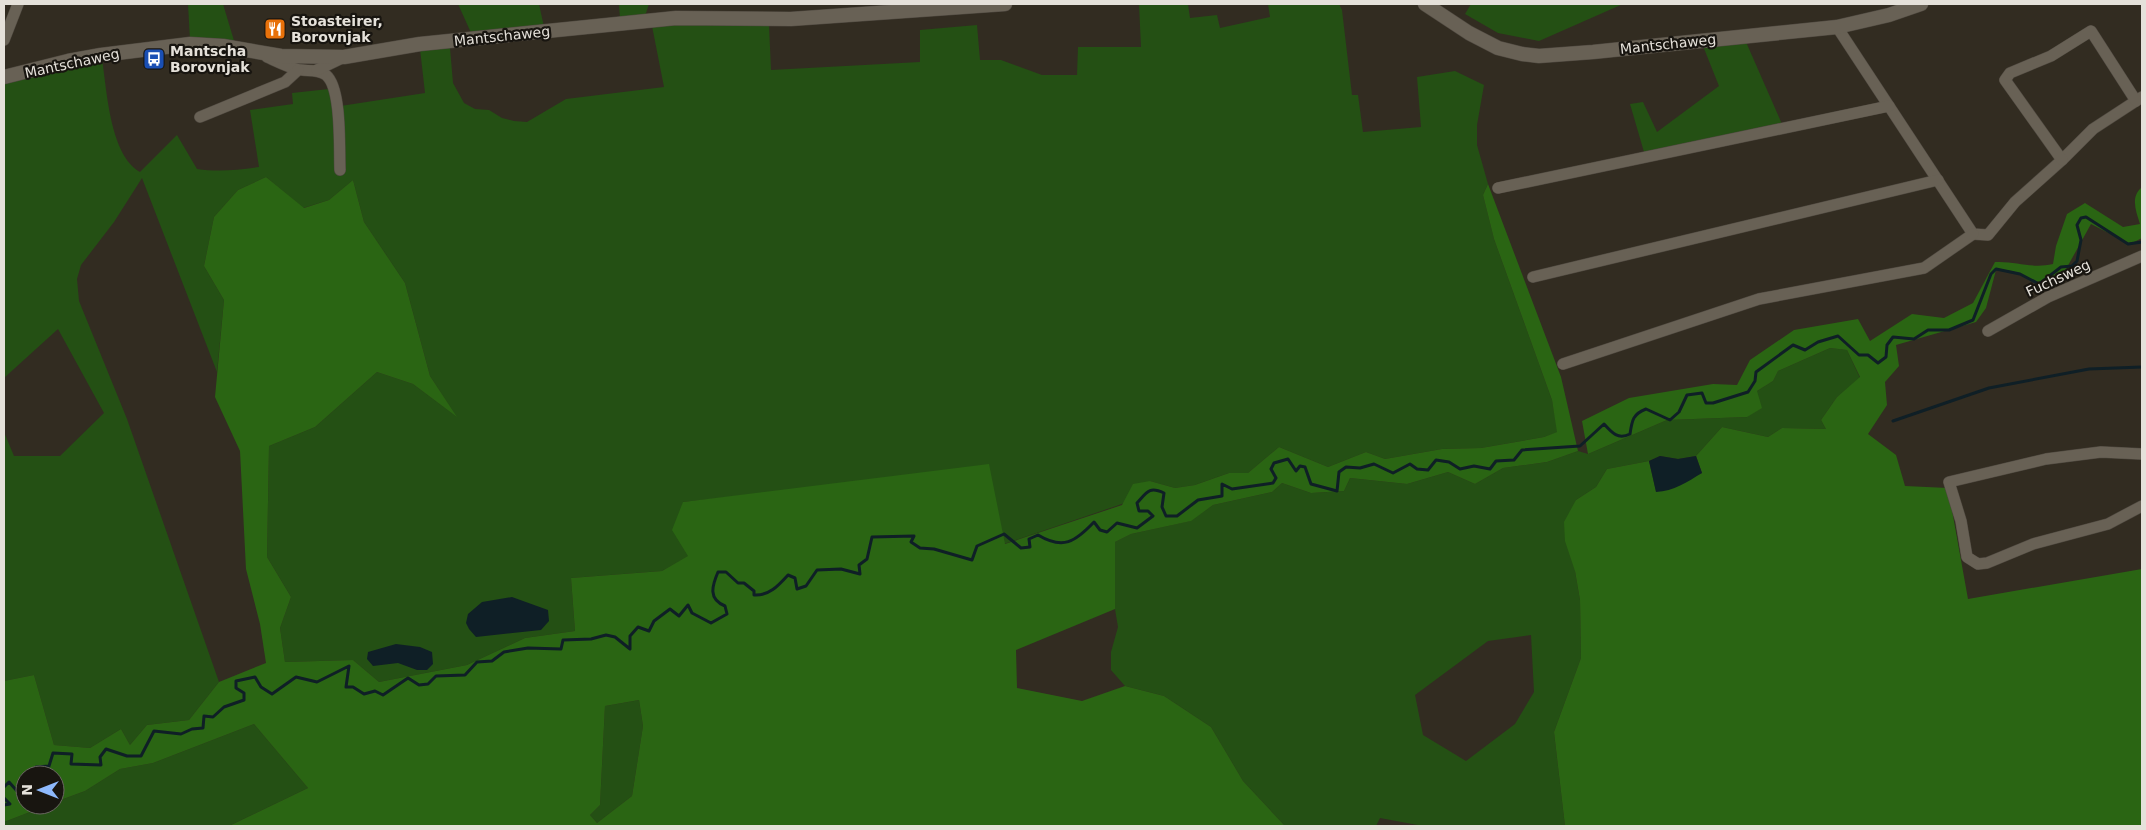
<svg xmlns="http://www.w3.org/2000/svg" width="2146" height="830" font-family="'DejaVu Sans',sans-serif">
<style>
.green{fill:#245014;fill-rule:evenodd}
.forest{fill:#2a6513;fill-rule:evenodd}
.water{fill:#0f1f26}
.lines{fill:none;stroke-linecap:round;stroke-linejoin:round}
.stream{stroke:#0f1f26;stroke-width:3}
.minor-casing{stroke:#4f4940;stroke-width:12}
.tertiary-casing{stroke:#4f4940;stroke-width:15}
.minor{stroke:#686155;stroke-width:11}
.tertiary{stroke:#686155;stroke-width:14}
.labels{text-anchor:middle;stroke-width:4.5;stroke-linejoin:round;paint-order:stroke}
.poi-label{font-size:14px;font-weight:bold;fill:#e5e1da;stroke:#181510;text-anchor:start}
.street-label{font-size:14px;fill:#e5e1da;stroke:#181510}
</style>
<rect width="100%" height="100%" fill="#322c21"/>
<g class="green">
<polygon points="188,4 223,4 235,44 190,40"/>
<polygon points="458,4 539,4 544,27 472,35"/>
<polygon points="619,4 649,4 645,16 620,19"/>
<path d="M 1139,4 L 1188,4 L 1190,18 L 1217,15 L 1220,28 L 1270,17 L 1268,4 L 1339,4 L 1342,10 L 1352,95 L 1358,95 L 1363,132 L 1421,127 L 1417,77 L 1455,71 L 1484,85 L 1477,125 L 1477,145 L 1488,184 L 1483,195 L 1494,239 L 1552,400 L 1558,432 L 1544,437 L 1481,448 L 1442,449 L 1385,459 L 1366,452 L 1328,467 L 1279,447 L 1248,473 L 1229,473 L 1195,485 L 1175,488 L 1150,481 L 1122,504 L 1004,544 L 757,494 L 683,502 L 689,556 L 662,571 L 571,578 L 575,631 L 525,638 L 467,665 L 379,682 L 353,660 L 285,662 L 280,628 L 291,597 L 267,557 L 269,446 L 315,427 L 377,372 L 413,384 L 456,416 L 430,376 L 405,283 L 364,222 L 353,180 L 329,200 L 303,208 L 266,177 L 238,190 L 214,217 L 204,266 L 224,300 L 217,372 L 142,178 L 114,222 L 81,265 L 77,279 L 79,301 L 127,419 L 219,682 L 189,720 L 147,725 L 130,745 L 121,729 L 90,748 L 54,745 L 34,675 L 4,681 L 4,432 L 14,456 L 60,456 L 104,413 L 58,329 L 4,378 L 4,82 L 102,59 C 107,91 110,155 140,172 L 177,135 L 197,169 C 218,172 238,170 259,167 L 250,110 L 293,104 L 292,93 L 329,89 L 334,107 L 425,93 L 420,49 L 450,48 L 453,83 L 464,103 L 475,109 L 489,110 L 502,118 L 514,121 L 527,122 L 566,99 L 664,87 L 652,26 L 672,22 L 769,25 L 771,70 L 920,62 L 920,30 L 977,25 L 980,60 L 1001,60 L 1042,75 L 1077,75 L 1078,47 L 1141,47 Z"/>
<polygon points="1471,4 1623,4 1539,41 1498,33 1465,14"/>
<polygon points="1746,42 1782,124 1644,152 1630,104 1643,102 1657,132 1719,86 1703,46"/>
<path d="M 1830,348 L 1847,350 L 1860,378 L 1837,397 L 1821,420 L 1826,429 L 1782,428 L 1768,437 L 1722,427 L 1696,456 L 1678,459 L 1660,456 L 1649,461 L 1607,469 L 1596,487 L 1576,500 L 1575,571 L 1580,600 L 1581,658 L 1554,732 L 1565,826 L 1423,826 L 1380,818 L 1376,826 L 1285,826 L 1243,781 L 1211,727 L 1164,696 L 1125,686 L 1111,670 L 1111,652 L 1118,627 L 1115,609 L 1115,542 L 1131,534 L 1190,521 L 1213,505 L 1272,492 L 1282,483 L 1311,493 L 1344,491 L 1350,478 L 1407,484 L 1448,472 L 1475,484 L 1503,468 L 1547,462 L 1578,451 L 1588,454 L 1667,420 L 1747,417 L 1757,391 L 1773,381 L 1778,371 ZM 1531,635 L 1534,692 L 1515,724 L 1466,761 L 1423,735 L 1415,695 L 1488,641 Z"/>
<polygon points="639,700 643,726 632,796 597,823 590,815 600,805 605,706"/>
<polygon points="254,724 308,788 229,826 4,826 4,822 48,805 55,805 55,802 85,791 120,769 153,763"/>
</g>
<g class="forest">
<path d="M 266,177 L 304,208 L 329,200 L 353,180 L 364,222 L 405,283 L 430,376 L 457,417 L 413,384 L 377,372 L 315,427 L 269,446 L 267,557 L 291,597 L 280,628 L 285,662 L 353,660 L 379,682 L 467,665 L 525,638 L 575,631 L 571,578 L 662,571 L 688,556 L 672,530 L 683,502 L 989,464 L 1005,544 L 1122,505 L 1133,484 L 1150,481 L 1175,488 L 1195,485 L 1229,473 L 1248,473 L 1279,447 L 1328,467 L 1366,452 L 1385,459 L 1442,449 L 1481,448 L 1544,437 L 1557,432 L 1552,400 L 1494,239 L 1483,195 L 1488,184 L 1561,377 L 1578,451 L 1547,462 L 1503,468 L 1475,484 L 1448,472 L 1407,484 L 1350,478 L 1344,491 L 1311,493 L 1282,483 L 1272,492 L 1213,505 L 1191,521 L 1131,534 L 1115,542 L 1115,609 L 1016,650 L 1017,688 L 1082,701 L 1125,686 L 1164,696 L 1211,727 L 1243,781 L 1285,826 L 229,826 L 308,788 L 254,724 L 153,763 L 120,769 L 85,791 L 55,802 L 55,775 L 25,775 L 25,805 L 48,805 L 4,822 L 4,681 L 34,675 L 54,745 L 90,748 L 121,729 L 130,745 L 147,725 L 189,720 L 219,682 L 266,663 L 260,624 L 246,569 L 240,451 L 215,397 L 224,300 L 204,266 L 214,217 L 238,190 ZM 639,700 L 643,726 L 632,796 L 597,823 L 590,815 L 600,805 L 605,706 Z"/>
<path d="M 2142,187 L 2142,238 L 2130,244 L 2091,224 L 2060,280 L 2033,282 L 2013,271 L 1996,270 L 1986,308 L 1976,322 L 1896,345 L 1899,366 L 1885,382 L 1887,405 L 1868,434 L 1896,455 L 1905,486 L 1948,488 L 1968,599 L 2142,569 L 2142,826 L 1565,826 L 1554,732 L 1581,658 L 1580,600 L 1575,571 L 1565,541 L 1564,522 L 1576,500 L 1596,487 L 1607,469 L 1649,461 L 1656,491 L 1702,473 L 1696,456 L 1722,427 L 1768,437 L 1782,428 L 1826,429 L 1821,420 L 1837,397 L 1860,377 L 1847,350 L 1830,348 L 1778,371 L 1773,381 L 1757,391 L 1762,408 L 1747,417 L 1667,420 L 1588,454 L 1582,421 L 1629,398 L 1713,384 L 1737,385 L 1750,360 L 1794,330 L 1858,319 L 1870,341 L 1912,314 L 1944,318 L 1973,303 L 1995,262 C 2017,261 2031,269 2053,264 L 2056,246 L 2067,214 L 2085,203 L 2123,227 L 2140,224 C 2136,211 2130,197 2142,187 Z"/>
</g>
<g class="water">
<path d="M 1660,456 L 1678,459 L 1696,456 L 1702,473 C 1687,482 1674,491 1656,492 L 1649,461 Z"/>
<polygon points="512,597 548,610 549,621 541,630 476,637 469,629 466,623 468,614 482,602"/>
<polygon points="396,644 420,647 432,652 433,664 427,670 417,670 398,663 373,666 367,659 368,652"/>
</g>
<g class="lines">
<g class="stream">
<polyline points="1893,421 1989,388 2089,369 2142,367"/>
<path d="M 4,787 L 9,782 L 17,791 L 22,786 L 22,776 L 36,767 L 49,766 L 53,753 L 72,754 L 71,764 L 101,765 L 100,757 L 106,749 L 127,756 L 141,756 L 154,731 L 181,734 L 192,729 L 203,728 L 204,716 L 213,717 L 224,707 L 244,700 L 244,693 L 236,688 L 236,681 L 255,677 L 261,687 L 272,694 L 296,677 L 317,682 L 349,666 L 346,687 L 353,687 L 364,694 L 375,691 L 383,695 L 408,678 L 419,685 L 428,684 L 436,676 L 465,675 L 477,662 L 492,661 L 504,652 L 528,648 L 561,649 L 563,640 L 591,639 L 606,635 L 615,637 L 630,649 L 630,636 L 638,627 L 649,631 L 654,621 L 670,609 L 679,616 L 688,605 L 692,613 L 711,623 L 727,614 L 725,606 C 708,599 712,586 718,572 L 726,572 L 738,583 L 744,583 L 754,591 L 754,595 C 769,596 778,586 788,575 L 795,578 L 797,589 L 806,586 L 817,570 L 841,569 L 860,574 L 859,565 L 867,559 L 872,537 L 914,536 L 911,542 L 920,548 L 934,549 L 972,560 L 977,546 L 1004,534 L 1021,548 L 1030,547 L 1029,539 L 1038,535 C 1063,550 1075,542 1094,522 L 1100,530 L 1107,532 L 1117,523 L 1137,528 L 1153,516 L 1148,511 L 1139,511 L 1137,503 C 1147,492 1149,486 1164,493 L 1162,507 L 1166,516 L 1177,516 L 1198,500 L 1222,496 L 1222,484 L 1232,489 L 1273,483 L 1276,478 L 1271,469 L 1274,463 L 1288,459 L 1296,471 L 1300,466 L 1305,467 L 1311,484 L 1337,491 L 1339,472 L 1346,467 L 1360,468 L 1374,464 L 1393,473 L 1410,464 L 1417,469 L 1428,470 L 1436,460 L 1449,462 L 1460,469 L 1474,466 L 1490,469 L 1496,461 L 1514,460 L 1522,450 L 1580,446 L 1604,424 C 1612,433 1618,440 1630,434 C 1632,420 1633,414 1646,409 L 1670,420 L 1679,412 L 1687,395 L 1702,393 L 1706,403 L 1713,403 L 1748,392 L 1755,381 L 1756,372 L 1793,345 L 1805,350 L 1818,342 L 1838,336 L 1859,355 L 1868,355 L 1878,363 L 1886,357 L 1887,345 L 1893,337 L 1914,339 L 1928,330 L 1949,330 L 1973,320 L 1991,274 L 1996,269 L 2020,274 L 2039,284 L 2061,267 L 2072,266 L 2077,261 L 2081,240 L 2077,225 L 2081,218 L 2086,217 L 2128,244 L 2142,242"/>
<polyline points="4,798 10,804 4,805"/>
</g>
<g class="minor-casing">
<g id="minor">
<polyline points="1837,27 1973,234 1988,235 2015,202 2062,160 2093,129 2142,97"/>
<polyline points="4,40 18,4"/>
<path d="M 267,57 C 276,61 286,66 296,69 C 306,72 317,68 326,75 C 342,88 339,149 340,170"/>
<polyline points="317,70 344,57"/>
<polyline points="200,117 285,82 298,70"/>
<polyline points="2062,160 2005,80 2010,73 2051,56 2091,31 2136,101"/>
<polyline points="1498,188 1889,106"/>
<polyline points="1533,277 1938,180"/>
<polyline points="1988,331 2048,297 2142,256"/>
<polyline points="1563,364 1759,299 1924,268 1973,234"/>
<polyline points="2142,454 2101,452 2046,459 1949,482 1961,521 1967,557 1978,564 1987,563 2033,544 2108,524 2142,506"/>
</g>
</g>
<g class="tertiary-casing">
<g id="tertiary">
<polyline points="1425,4 1469,33 1498,48 1522,54 1539,56 1593,52 1837,27 1889,15 1921,4"/>
<polyline points="4,77 68,61 101,55 190,44 223,46 281,56 344,57 420,44 676,18 791,19 1005,4"/>
</g>
</g>
<use href="#minor" class="minor"/>
<use href="#tertiary" class="tertiary"/>
</g>
<defs>
<g id="restaurant-square" transform="scale(1.125)"><rect x="-9" y="-9" width="18" height="18" rx="4" fill="#e8710a" stroke="#181510"/><path d="M-5-6h1v4h1v-4h1v4h1v-4h1v5L-1.5 .5V6h-2V.5L-5-1ZM5-6V6H3V1.5H1.5Q1.5-4 5-6Z" fill="#fff"/></g>
<g id="bus-square" transform="scale(1.125)"><rect x="-9" y="-9" width="18" height="18" rx="4" fill="#1a4fb4" stroke="#181510"/><path d="M-5-6H5V4H4V6H2V4H-2V6H-4V4H-5ZM-3.5-4V0h7V-4ZM-3.5 1.2v1.5H-2V1.2ZM2 1.2v1.5H3.5V1.2Z" fill="#fff"/></g>
</defs>
<g fill-rule="evenodd">
<use href="#restaurant-square" x="275" y="29"/>
<use href="#bus-square" x="154" y="59"/>
</g>
<g class="labels">
<g class="poi-label">
<text x="291" y="26">Stoasteirer,<tspan x="291" dy="16">Borovnjak</tspan></text>
<text x="170" y="56">Mantscha<tspan x="170" dy="16">Borovnjak</tspan></text>
</g>
<g class="street-label">
<text transform="translate(502 36) rotate(-6)" y="5">Mantschaweg</text>
<text transform="translate(1668 44) rotate(-6)" y="5">Mantschaweg</text>
<text transform="translate(72 63) rotate(-12)" y="5">Mantschaweg</text>
<text transform="translate(2058 278) rotate(-25)" y="5">Fuchsweg</text>
</g>
</g>
<rect width="2146" height="830" fill="none" stroke="#e5e1da" stroke-width="10"/>
<g transform="translate(40 790) rotate(270)"><circle r="24" fill="#181510" stroke="#6a6761"/>
<path d="M0-4L9 19L0 12L-9 19Z" fill="#8eb9fc"/>
<text y="-8" font-size="14" font-weight="bold" text-anchor="middle" fill="#e5e1da">N</text>
</g>
</svg>
